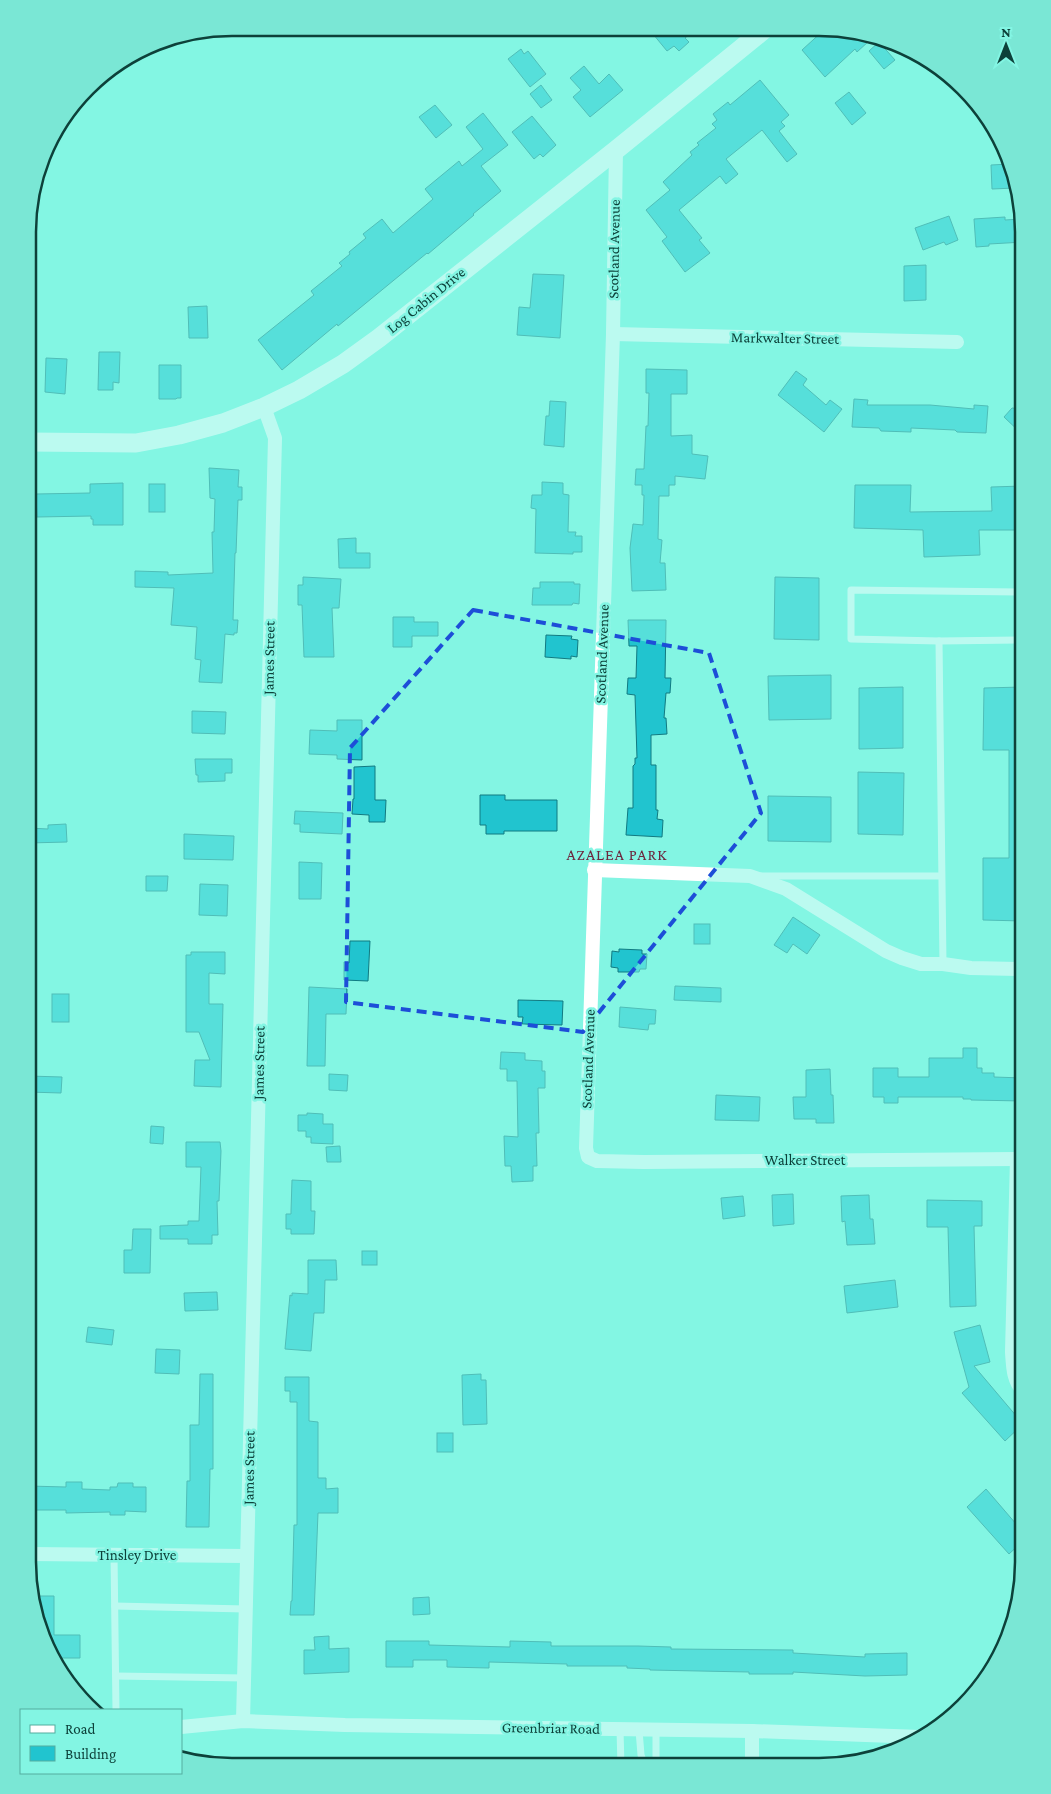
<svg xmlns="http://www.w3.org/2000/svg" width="1051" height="1794" font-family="'Crimson Pro',serif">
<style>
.building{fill:#21c4cf;stroke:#117a81}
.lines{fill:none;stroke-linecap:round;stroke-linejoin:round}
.lane{stroke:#fff;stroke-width:7}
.street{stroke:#fff;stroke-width:14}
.secondary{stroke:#fff;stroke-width:19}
.marked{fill:none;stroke:#1d4ed8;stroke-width:4;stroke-dasharray:10 6;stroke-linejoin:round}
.labels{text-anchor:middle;stroke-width:5;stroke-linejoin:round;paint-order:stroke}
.street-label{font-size:15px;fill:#0d413a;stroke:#83f5e3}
.neighbourhood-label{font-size:16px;letter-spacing:1px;fill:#6d283f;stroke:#83f5e3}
.rim{fill:none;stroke:#0d413a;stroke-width:2.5}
</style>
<rect width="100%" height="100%" fill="#83f5e3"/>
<g class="building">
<polygon points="660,29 696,29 685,38 689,42 679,51 674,46 667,51 653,34"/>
<polygon points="825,29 846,29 864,34 869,41 857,52 855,49 825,77 802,50"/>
<polygon points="879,42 895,60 884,69 869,51"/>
<polygon points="521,49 524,54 528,51 546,74 530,87 508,59"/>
<polygon points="584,66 599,84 609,74 623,90 590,117 573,97 581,90 570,78"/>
<polygon points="760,80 789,115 781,122 785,126 779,131 797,154 787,162 762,130 726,159 738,174 726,184 720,176 679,210 702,238 699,240 710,253 685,272 662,241 667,237 646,210 670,190 663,182 692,155 690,152 699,145 697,143 716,128 712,124 717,120 713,114 728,102 730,105"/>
<polygon points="541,85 552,100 541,108 530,94"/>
<polygon points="849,92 866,113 852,125 835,103"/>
<polygon points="435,105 452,125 436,138 419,117"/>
<polygon points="483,113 508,145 481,166 501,191 473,214 474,215 428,254 427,253 338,326 337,324 282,370 258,340 314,295 311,291 342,266 339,263 350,254 349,252 366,238 363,234 382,219 393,233 433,199 425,189 459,161 462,166 483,149 466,127"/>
<polygon points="532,116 556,145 543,157 540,154 534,159 512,132"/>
<polygon points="1010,164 1015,188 992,189 991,165"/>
<polygon points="949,216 958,240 946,245 944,242 923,250 915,228"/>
<polygon points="1005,217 1005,220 1021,219 1024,242 989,244 989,246 976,247 974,219"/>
<polygon points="926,265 926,300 904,301 904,266"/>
<polygon points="533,274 564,275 560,338 517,335 519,307 530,308"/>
<polygon points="207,306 208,338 189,338 188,307"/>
<polygon points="99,352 120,352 119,383 113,382 113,390 98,390"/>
<polygon points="46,358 67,359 65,394 45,392"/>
<polygon points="159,365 181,365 181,398 177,398 176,399 159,399"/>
<polygon points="646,369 687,370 687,394 671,394 671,436 692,435 692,454 708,456 705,479 675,476 675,485 669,485 669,496 659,496 658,539 662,540 660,563 665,563 666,590 632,591 630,548 633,524 643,525 644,495 642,495 642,485 635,485 636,469 644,469 646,426 648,426 649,393 646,393"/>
<polygon points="796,371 807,379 803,385 826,405 830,400 842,409 824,432 778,395"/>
<polygon points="854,399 868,400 867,405 930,405 974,409 974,405 988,406 986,433 957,432 955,430 911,428 911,432 881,431 879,428 852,427"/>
<polygon points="550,401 566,402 564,447 544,445 546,416 549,416"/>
<polygon points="1012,408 1023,409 1023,435 1004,417"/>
<polygon points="209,468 239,470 238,487 242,487 242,500 238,500 236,553 235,553 233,620 238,620 237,633 234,633 234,635 225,634 222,683 199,682 201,660 195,659 197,627 171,625 174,588 135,587 135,571 168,572 168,575 213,573 212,532 214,532 215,499 210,498"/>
<polygon points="542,482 563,483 563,494 569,495 568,532 576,532 575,536 582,536 582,552 573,552 573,554 535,553 536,509 531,508 532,495 542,495"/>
<polygon points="123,483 123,525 93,525 93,519 91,519 91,516 37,517 36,494 90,493 90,484"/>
<rect x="149" y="484" width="16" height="28"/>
<polygon points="855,485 911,485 910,512 992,511 991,487 1023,486 1023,530 979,530 980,555 924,557 923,530 854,528"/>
<polygon points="356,538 356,553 370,553 370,568 339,568 338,539"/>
<polygon points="303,577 341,579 339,608 332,608 334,657 304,657 302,605 298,605 298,585 303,585"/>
<polygon points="775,577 819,578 819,640 774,639"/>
<polygon points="540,582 574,582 574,584 580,584 579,604 573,603 572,605 532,605 533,588 540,588"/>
<polygon points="393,617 414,617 414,622 438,622 438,636 412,636 412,647 393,647"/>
<polygon points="628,620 666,620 666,622 665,678 671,678 670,693 666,693 664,718 666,718 667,734 651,735 651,765 656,765 656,810 658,810 657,819 663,820 662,837 626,835 628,808 633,808 633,766 635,764 635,758 637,758 635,695 627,694 628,678 636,678 637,646 629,646"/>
<polygon points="546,635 572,636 571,639 578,640 577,657 571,656 571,659 545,657"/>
<polygon points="831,675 831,719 769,720 768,676"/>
<polygon points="903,687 903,748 859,749 859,688"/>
<polygon points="1023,687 1023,921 983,920 983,858 1009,858 1009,750 983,750 984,688"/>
<polygon points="192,711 226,712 225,734 192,733"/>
<polygon points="337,720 362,720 362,760 337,759 337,755 309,754 310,730 337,731"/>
<polygon points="195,759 232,759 232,773 225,773 225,781 198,782 198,775 196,775"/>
<polygon points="375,766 375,800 386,800 385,822 369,822 369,815 352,814 353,799 354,799 354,767"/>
<polygon points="858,772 904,773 903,835 858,834"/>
<polygon points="480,795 505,795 505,800 557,800 557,831 504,831 504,834 486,834 486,825 480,825"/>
<polygon points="768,796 831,797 831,842 768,841"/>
<polygon points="295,811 343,813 342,834 300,832 300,824 294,824"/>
<polygon points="66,824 67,842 28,843 28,828 48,829 48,825"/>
<polygon points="184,834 234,836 233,860 184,859"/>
<polygon points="299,862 322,863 321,899 299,899"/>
<polygon points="146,876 168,876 167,891 146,891"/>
<polygon points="200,884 228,885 227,916 199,915"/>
<polygon points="793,917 820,935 807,954 793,944 787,953 774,945"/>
<rect x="694" y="924" width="16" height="20"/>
<polygon points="350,941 370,941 368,981 344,980 344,962 349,963"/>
<polygon points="619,949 642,950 642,954 647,954 646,969 640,969 639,972 618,972 618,968 611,967 612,951 619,952"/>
<polygon points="191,952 225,952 225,974 209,973 209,1004 223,1004 221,1087 194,1086 195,1060 210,1060 199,1032 186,1032 186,955 191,955"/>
<polygon points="675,986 721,988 721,1002 674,1000"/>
<polygon points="309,987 347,989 346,1014 326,1014 325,1066 307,1066"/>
<rect x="52" y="994" width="17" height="28"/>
<polygon points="518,1000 563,1001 562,1025 522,1024 523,1017 518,1017"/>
<polygon points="620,1007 656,1010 655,1024 649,1024 648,1030 619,1027"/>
<polygon points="963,1048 977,1048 977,1068 982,1068 982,1073 994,1073 994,1077 1023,1078 1023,1101 971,1100 971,1099 963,1099 963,1097 898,1097 898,1103 884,1103 884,1097 873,1097 873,1068 898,1068 898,1077 929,1077 929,1058 963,1058"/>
<polygon points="501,1052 525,1053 525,1060 542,1061 542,1071 545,1071 545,1088 538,1088 539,1133 536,1133 537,1166 533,1166 533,1181 512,1182 511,1166 505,1166 504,1136 518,1137 517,1081 507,1081 507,1069 500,1069"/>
<polygon points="830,1069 831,1095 833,1095 834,1123 816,1123 816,1119 794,1119 793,1097 806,1097 806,1070"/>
<polygon points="329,1074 348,1075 347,1091 329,1090"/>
<polygon points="28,1076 62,1077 61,1093 28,1092"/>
<polygon points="716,1095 760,1097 759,1121 715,1120"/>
<polygon points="307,1113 323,1114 323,1124 333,1124 333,1144 311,1143 311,1137 306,1137 306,1131 298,1131 298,1115 307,1115"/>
<polygon points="151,1126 164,1127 163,1144 150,1143"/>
<polygon points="186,1142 220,1142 221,1151 219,1201 217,1201 218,1235 212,1235 212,1244 188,1244 188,1239 160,1239 160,1226 188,1225 188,1221 199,1221 201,1167 186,1167"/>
<polygon points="340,1146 341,1162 327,1162 326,1147"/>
<polygon points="292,1180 311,1181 311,1211 315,1211 314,1234 291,1234 291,1229 286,1229 286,1214 291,1214 291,1211"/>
<polygon points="793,1194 794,1224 773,1226 772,1195"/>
<polygon points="869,1195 870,1219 873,1219 875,1244 847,1245 845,1221 842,1222 841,1196"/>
<polygon points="743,1196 745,1216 723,1219 721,1198"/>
<polygon points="927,1200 982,1201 982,1226 974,1226 976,1306 950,1307 948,1227 927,1227"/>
<polygon points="133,1229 151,1229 150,1273 124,1273 124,1250 132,1250"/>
<rect x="362" y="1251" width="15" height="14"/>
<polygon points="308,1260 336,1260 337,1280 325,1280 324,1313 314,1313 311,1351 285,1349 290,1295 292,1296 292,1293 308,1294"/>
<polygon points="895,1280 898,1307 847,1313 844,1286"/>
<polygon points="217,1292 218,1310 185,1311 184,1293"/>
<polygon points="980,1325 990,1362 974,1366 1023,1424 1005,1441 962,1393 969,1387 954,1332"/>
<polygon points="88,1327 114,1330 112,1345 86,1342"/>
<polygon points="156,1349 180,1350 179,1374 155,1373"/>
<polygon points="200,1374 213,1374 213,1469 210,1469 209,1527 186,1527 187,1481 190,1481 190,1425 199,1425"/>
<polygon points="481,1374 481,1380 486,1380 487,1424 463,1425 462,1375"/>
<polygon points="285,1377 309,1377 309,1421 318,1422 318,1478 326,1478 326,1489 338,1488 338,1513 318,1513 314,1615 290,1615 291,1601 292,1601 294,1525 297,1525 297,1402 290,1402 290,1391 285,1391"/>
<rect x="437" y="1433" width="16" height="19"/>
<polygon points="66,1482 82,1482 82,1489 110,1490 110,1487 117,1487 118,1483 133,1483 133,1487 146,1487 146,1512 125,1511 125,1515 110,1515 110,1512 66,1513 66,1510 28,1510 28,1486 66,1487"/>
<polygon points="986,1489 1023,1532 1023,1541 1009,1554 967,1507"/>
<polygon points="34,1596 54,1596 54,1635 80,1635 80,1658 54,1658 54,1660 43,1640"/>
<polygon points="429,1597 430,1614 413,1615 413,1598"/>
<polygon points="329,1636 329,1649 349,1648 349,1672 304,1674 304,1650 315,1650 314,1637"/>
<polygon points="386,1641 429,1641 429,1645 510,1647 510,1641 551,1642 551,1646 638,1646 671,1647 671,1649 793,1650 793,1653 865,1657 865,1654 907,1653 907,1675 865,1676 793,1672 793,1674 749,1674 749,1672 650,1670 650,1669 627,1668 627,1666 567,1666 567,1664 489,1662 489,1668 447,1667 447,1660 413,1660 413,1667 386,1667"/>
</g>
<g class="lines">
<g class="lane">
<polyline points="939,641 851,639 851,590 1023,592"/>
<polyline points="761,876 941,876"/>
<polyline points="943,964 939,641 1023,640"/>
<polyline points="114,1555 116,1710"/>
<polyline points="115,1606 245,1609"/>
<polyline points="116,1676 244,1678"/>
<polyline points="620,1730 621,1766"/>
<polyline points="639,1730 641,1755 645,1766"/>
<polyline points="656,1766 656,1730"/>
</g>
<g class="street">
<polyline points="616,150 613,334 586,1148 588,1157 597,1161 644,1162 1023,1159"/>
<polyline points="613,334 957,342"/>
<polyline points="594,870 750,876 786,889 886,951 902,958 921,964 943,964 971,968 1023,969"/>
<path d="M 1017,1159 L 1012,1352 C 1013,1367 1013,1380 1023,1391"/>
<polyline points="28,1554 247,1556"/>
<polyline points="243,1721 275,438 264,407"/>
<polyline points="181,1727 243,1721 345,1725 752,1731 921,1737"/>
<polyline points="752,1766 752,1731"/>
</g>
<polyline class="secondary" points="29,442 136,443 179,435 223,423 264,407 299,390 343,364 379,338 616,150 765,29"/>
</g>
<path d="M0 0H1051V1794H0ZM 473,610 L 709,653 L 761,813 L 583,1032 L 346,1002 L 350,748 Z" fill="#83f5e3" fill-opacity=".55" fill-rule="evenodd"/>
<path class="marked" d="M 473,610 L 709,653 L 761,813 L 583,1032 L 346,1002 L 350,748 Z"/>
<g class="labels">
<g class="street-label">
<text transform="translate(614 249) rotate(-89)" y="5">Scotland Avenue</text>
<text transform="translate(426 300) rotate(-39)" y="5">Log Cabin Drive</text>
<text transform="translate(785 338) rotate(1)" y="5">Markwalter Street</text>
<text transform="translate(602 654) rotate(-88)" y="5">Scotland Avenue</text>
<text transform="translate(269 658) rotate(-89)" y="5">James Street</text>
<text transform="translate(588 1059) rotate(-88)" y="5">Scotland Avenue</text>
<text transform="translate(259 1063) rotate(-89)" y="5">James Street</text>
<text x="805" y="1165">Walker Street</text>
<text transform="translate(249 1468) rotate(-89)" y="5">James Street</text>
<text x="137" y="1560">Tinsley Drive</text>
<text transform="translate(551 1728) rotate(1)" y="5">Greenbriar Road</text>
</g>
<g class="neighbourhood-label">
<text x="617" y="860">AZALEA PARK</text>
</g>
</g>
<path d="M0 0H1051V1794H0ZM232 36H819A196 196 0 0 1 1015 232V1562A196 196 0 0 1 819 1758H232A196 196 0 0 1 36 1562V232A196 196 0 0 1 232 36Z" fill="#7ae7d5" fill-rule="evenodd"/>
<path class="rim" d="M232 36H819A196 196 0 0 1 1015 232V1562A196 196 0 0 1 819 1758H232A196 196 0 0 1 36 1562V232A196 196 0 0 1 232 36Z"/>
<rect x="20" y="1709" width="162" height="65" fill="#83f5e3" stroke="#54ad9f"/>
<rect x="30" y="1725" width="25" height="8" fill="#ffffff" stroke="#54ad9f"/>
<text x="65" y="1734" font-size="15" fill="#0d413a">Road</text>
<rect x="30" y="1746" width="25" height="15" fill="#21c4cf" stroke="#54ad9f"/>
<text x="65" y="1759" font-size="15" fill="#0d413a">Building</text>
<g transform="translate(1006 45)" stroke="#83f5e3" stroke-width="4" paint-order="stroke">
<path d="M0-4L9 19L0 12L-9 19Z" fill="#0d413a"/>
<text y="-8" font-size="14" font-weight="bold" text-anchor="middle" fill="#0d413a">N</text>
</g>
</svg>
